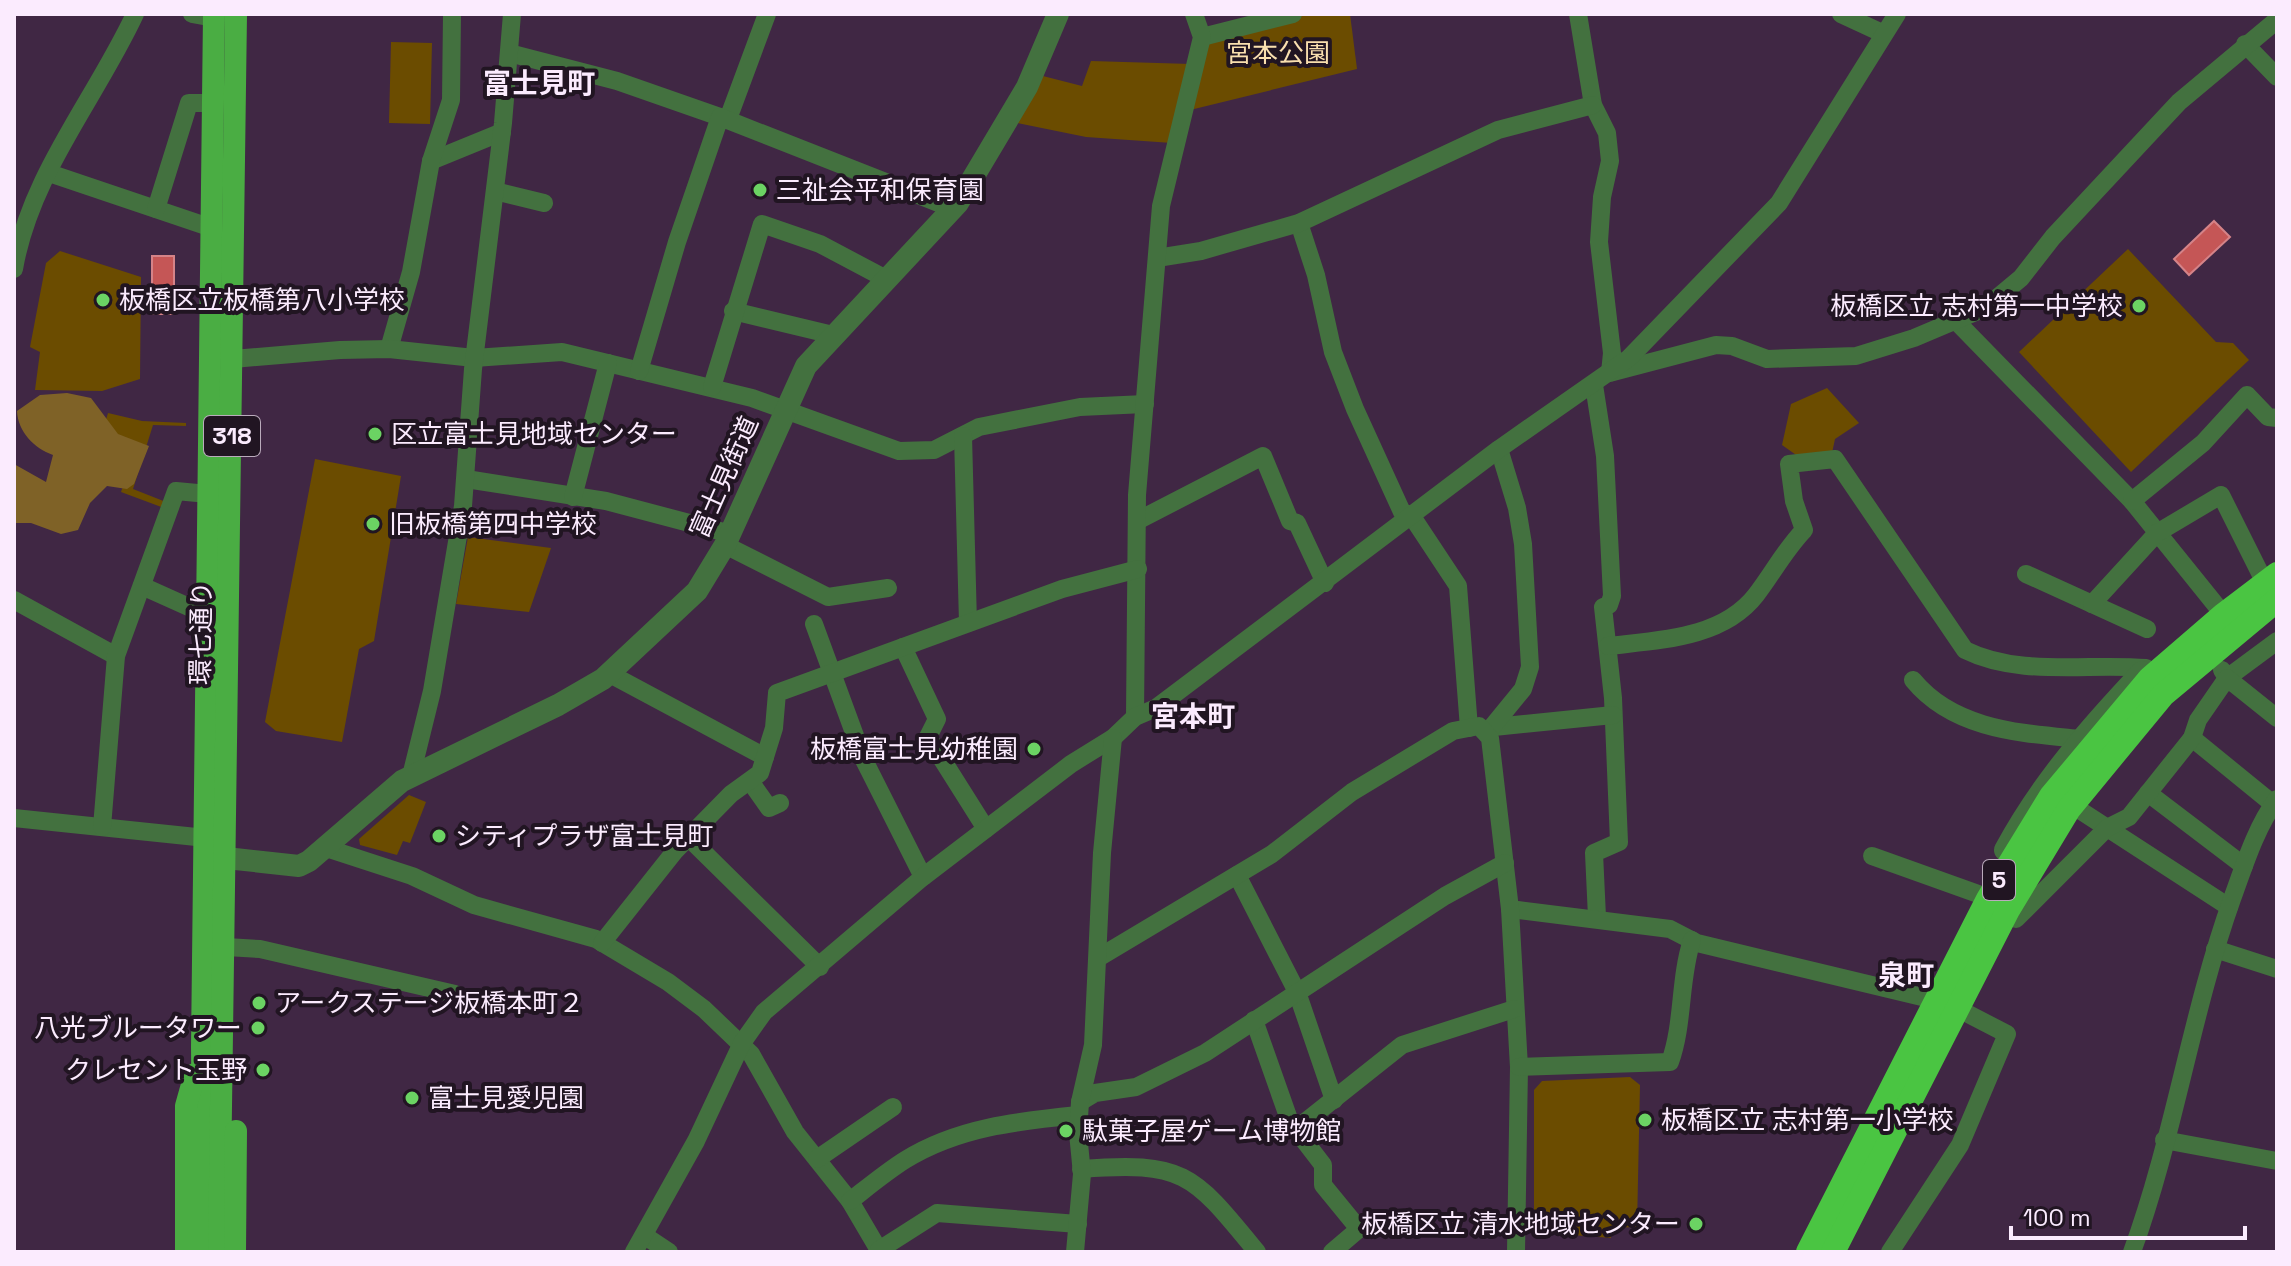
<svg xmlns="http://www.w3.org/2000/svg" width="2291" height="1266" font-family="'Space Grotesk','Noto Sans JP',sans-serif">
<style>
.green{fill:#6b4c00}
.forest{fill:#7f6227}
.water{fill:#c55656;stroke:#d58388;stroke-width:2}
.lines{fill:none;stroke-linecap:round;stroke-linejoin:round}
.minor{stroke:#43713f;stroke-width:18}
.tertiary{stroke:#43713f;stroke-width:22}
.primary{stroke:#4aad43;stroke-width:22}
.motorway-bridge{stroke:#4ac542;stroke-width:24}
.poi-dot{fill:#6bd363;stroke:#211522;stroke-width:3}
.labels{text-anchor:middle;stroke-width:8;stroke-linejoin:round;paint-order:stroke}
.shield{fill:#211522;stroke:#baabbc;stroke-width:2}
.shield-label{font-size:24px;font-weight:bold;fill:#fbebfe}
.park-label{font-size:26px;fill:#f9dfaf;stroke:#211522}
.poi-label{font-size:26px;fill:#fbebfe;stroke:#211522;text-anchor:start}
.street-label{font-size:26px;fill:#fbebfe;stroke:#211522}
.neighbourhood-label{font-size:28px;font-weight:bold;fill:#fbebfe;stroke:#211522}
</style>
<rect width="100%" height="100%" fill="#402744"/>
<g class="green">
<polygon points="1294,14 1350,14 1357,69 1186,111 1202,37"/>
<polygon points="391,42 432,43 430,124 389,123"/>
<polygon points="1091,61 1191,64 1172,143 1086,137 1012,122 1039,75 1082,86"/>
<polygon points="2128,249 2216,342 2233,343 2249,360 2131,472 2019,352"/>
<polygon points="60,251 141,277 140,379 102,391 35,390 40,352 30,347 46,263"/>
<polygon points="1827,388 1859,423 1835,439 1832,453 1799,457 1782,445 1791,404"/>
<polygon points="108,413 142,421 186,423 186,426 153,425 133,489 166,502 164,508 121,492 123,486 90,474"/>
<polygon points="315,459 401,476 374,641 359,649 342,742 276,731 265,722"/>
<polygon points="468,537 551,548 529,612 456,604"/>
<polygon points="409,795 426,802 410,843 403,841 397,855 360,845 359,839"/>
<polygon points="1630,1077 1640,1085 1637,1227 1611,1228 1611,1238 1534,1232 1534,1090 1542,1081"/>
</g>
<path class="forest" d="M 67,393 L 91,398 L 118,434 L 149,446 L 134,484 L 127,489 L 107,486 L 90,503 L 78,530 L 61,534 L 31,523 L 14,523 L 14,464 L 46,482 L 53,455 C 34,448 18,432 17,411 L 40,395 Z"/>
<g class="water">
<polygon points="2214,221 2230,237 2189,275 2174,259"/>
<rect x="152" y="256" width="22" height="58"/>
</g>
<g class="lines">
<g class="minor">
<polyline points="192,14 214,18"/>
<polyline points="1578,14 1593,105 1607,133 1610,161 1602,197 1599,242 1612,353 1610,373"/>
<polyline points="1841,14 1882,33"/>
<polyline points="1202,37 1293,14"/>
<polyline points="2245,44 2277,77"/>
<polyline points="509,53 617,81 720,117"/>
<polyline points="728,119 767,14"/>
<polyline points="431,161 502,132"/>
<polyline points="49,173 209,227"/>
<polyline points="495,191 544,203"/>
<polyline points="156,209 189,103 212,103"/>
<polyline points="1299,223 1316,275 1333,352 1355,409 1402,512 1411,515 1458,586 1469,728"/>
<polyline points="1157,258 1201,251 1299,223 1498,130 1593,105"/>
<path d="M 14,269 C 30,175 96,98 135,14"/>
<polyline points="733,311 833,335"/>
<polyline points="1957,322 2132,501 2219,609"/>
<polyline points="389,349 411,272 431,161 451,100 452,14"/>
<polyline points="233,359 340,350 389,349 474,358 562,352 752,398 899,451 934,450 979,427 1080,407 1145,404"/>
<polyline points="639,371 677,242 720,117 954,209"/>
<polyline points="1613,372 1716,345 1732,346 1767,359 1856,356 1914,338 1985,308 2021,278 2053,237 2179,102 2277,20"/>
<polyline points="1594,385 1605,456 1612,596 1609,605 1603,607 1613,698 1619,842 1594,853 1597,917"/>
<polyline points="712,387 762,224 820,244 888,280"/>
<polyline points="963,436 968,623"/>
<polyline points="466,479 606,501 731,534"/>
<polyline points="573,497 608,363"/>
<polyline points="2132,501 2203,443 2247,395 2268,417 2277,418"/>
<polyline points="1137,521 1263,456 1290,521 1297,523 1325,583"/>
<polyline points="725,545 828,597 888,588"/>
<polyline points="2026,574 2147,629"/>
<polyline points="142,586 191,608 206,608"/>
<polyline points="14,600 116,656"/>
<polyline points="2092,604 2157,533 2221,495 2262,577"/>
<polyline points="814,624 864,760 923,877"/>
<path d="M 1608,646 C 1658,640 1722,639 1756,595 C 1773,573 1784,551 1804,530 L 1794,501 L 1789,464 L 1835,459 L 1965,650 C 2019,677 2088,663 2146,668"/>
<polyline points="903,647 937,719 928,737 986,829"/>
<polyline points="2222,670 2227,678 2277,641"/>
<polyline points="610,674 765,757"/>
<path d="M 1913,680 C 1954,730 2021,733 2080,739"/>
<polyline points="1135,717 1137,495 1161,206 1202,37 1194,14"/>
<polyline points="1494,727 1613,715"/>
<polyline points="1487,733 1523,689 1530,667 1523,544 1517,508 1499,449"/>
<polyline points="2192,738 2273,804"/>
<polyline points="411,776 432,691 463,506 473,369 503,123 512,14"/>
<polyline points="750,781 769,808 780,803"/>
<polyline points="2148,793 2244,866"/>
<polyline points="2078,809 2229,907"/>
<polyline points="14,818 206,838"/>
<polyline points="102,827 116,656 176,491 208,494"/>
<polyline points="688,837 820,967"/>
<polyline points="326,848 412,876 474,905 596,939 668,982 704,1009 751,1054 795,1132 850,1201 880,1252"/>
<polyline points="1872,856 1981,895"/>
<polyline points="1237,875 1297,992 1334,1100"/>
<polyline points="1510,909 1670,929 1697,943 1947,1003 2007,1034 1960,1145 1890,1252"/>
<polyline points="2016,919 2107,828 2129,817 2192,738 2198,720 2227,678 2277,718"/>
<polyline points="602,943 675,851 731,794 760,773 774,728 777,693 1062,589 1138,569"/>
<polyline points="226,947 260,949 455,994"/>
<polyline points="2215,949 2277,969"/>
<polyline points="1098,958 1272,854 1352,792 1453,731 1479,726 1490,738 1510,909 1519,1067 1516,1252"/>
<polyline points="1254,1020 1290,1122 1323,1165 1323,1185 1359,1229 1332,1252"/>
<path d="M 1519,1067 L 1670,1062 C 1684,1023 1679,980 1692,940"/>
<polyline points="1080,1102 1095,1093 1136,1087 1205,1053 1445,896 1505,863"/>
<polyline points="1295,1130 1402,1045 1514,1009"/>
<polyline points="2164,1140 2277,1161"/>
<polyline points="817,1159 893,1107"/>
<path d="M 1081,1169 C 1185,1161 1193,1174 1257,1252"/>
<path d="M 850,1201 C 868,1187 886,1172 905,1160 C 958,1127 1019,1121 1079,1115"/>
<polyline points="645,1236 669,1252"/>
<polyline points="879,1250 937,1213 1078,1224"/>
<polyline points="634,1252 696,1141 742,1043 764,1012 923,877 1071,764 1113,738 1135,717 1156,708 1499,449 1629,358 1779,203 1897,14"/>
<polyline points="1075,1252 1082,1174 1078,1133 1080,1102 1093,1045 1102,853 1113,738"/>
<path d="M 2132,1252 C 2174,1137 2191,1014 2232,899 C 2244,866 2256,827 2277,799"/>
</g>
<g class="tertiary">
<polyline points="213,845 226,858 299,866 309,861 402,781 558,705 603,679 697,591 725,545 806,366 958,203 1027,87 1058,14"/>
<path d="M 2005,850 C 2041,783 2090,727 2142,672"/>
</g>
<g class="primary">
<polyline points="204,1247 202,1047 214,14"/>
<polyline points="186,1252 186,1106 195,1074"/>
<polyline points="219,1252 236,14"/>
<polyline points="235,1252 236,1131"/>
</g>
<g class="motorway-bridge">
<polyline points="1808,1252 1988,899 2051,796 2150,678 2223,615 2277,574"/>
<polyline points="1833,1252 2008,910 2069,809 2163,695 2277,600"/>
</g>
</g>
<g class="poi-dot">
<circle cx="760" cy="190" r="8"/>
<circle cx="103" cy="300" r="8"/>
<circle cx="2139" cy="306" r="8"/>
<circle cx="375" cy="434" r="8"/>
<circle cx="373" cy="524" r="8"/>
<circle cx="1034" cy="749" r="8"/>
<circle cx="439" cy="836" r="8"/>
<circle cx="259" cy="1003" r="8"/>
<circle cx="258" cy="1028" r="8"/>
<circle cx="263" cy="1070" r="8"/>
<circle cx="412" cy="1098" r="8"/>
<circle cx="1645" cy="1120" r="8"/>
<circle cx="1066" cy="1131" r="8"/>
<circle cx="1696" cy="1224" r="8"/>
</g>
<g class="labels">
<g class="shield">
<rect x="204" y="416" width="56" height="40" rx="6"/>
<rect x="1983" y="860" width="32" height="40" rx="6"/>
</g>
<g class="shield-label">
<text x="232" y="444">318</text>
<text x="1999" y="888">5</text>
</g>
<g class="park-label">
<text x="1278" y="62">宮本公園</text>
</g>
<g class="poi-label">
<text x="776" y="199">三祉会平和保育園</text>
<text x="119" y="309">板橋区立板橋第八小学校</text>
<text x="2123" y="315" text-anchor="end">板橋区立 志村第一中学校</text>
<text x="391" y="443">区立富士見地域センター</text>
<text x="389" y="533">旧板橋第四中学校</text>
<text x="1018" y="758" text-anchor="end">板橋富士見幼稚園</text>
<text x="455" y="845">シティプラザ富士見町</text>
<text x="275" y="1012">アークステージ板橋本町２</text>
<text x="242" y="1037" text-anchor="end">八光ブルータワー</text>
<text x="247" y="1079" text-anchor="end">クレセント玉野</text>
<text x="428" y="1107">富士見愛児園</text>
<text x="1661" y="1129">板橋区立 志村第一小学校</text>
<text x="1082" y="1140">駄菓子屋ゲーム博物館</text>
<text x="1680" y="1233" text-anchor="end">板橋区立 清水地域センター</text>
</g>
<g class="street-label">
<text transform="translate(724 477) rotate(-66)" y="9">富士見街道</text>
<text transform="translate(201 633) rotate(-89)" y="9">環七通り</text>
</g>
<g class="neighbourhood-label">
<text x="539" y="93">富士見町</text>
<text x="1193" y="726">宮本町</text>
<text x="1906" y="985">泉町</text>
</g>
</g>
<rect width="2291" height="1266" fill="none" stroke="#fbebfe" stroke-width="32"/>
<path d="M2011 1226v12h234v-12" fill="none" stroke="#fbebfe" stroke-width="4"/>
<text x="2023" y="1226" font-size="24" fill="#fbebfe" stroke="#211522" stroke-width="6" paint-order="stroke">100 m</text>
</svg>
